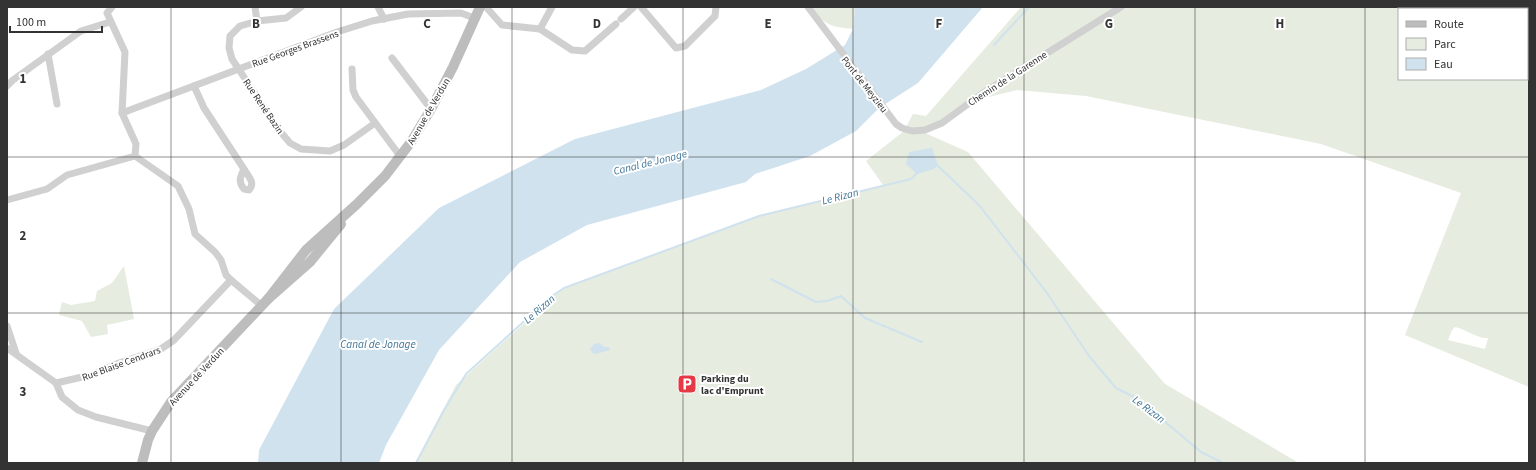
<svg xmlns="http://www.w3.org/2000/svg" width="1536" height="470" font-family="'Source Sans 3',sans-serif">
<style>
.green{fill:#e6ecdf;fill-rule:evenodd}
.water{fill:#cfe2ee}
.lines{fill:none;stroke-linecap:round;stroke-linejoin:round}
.stream{stroke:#cfe2ee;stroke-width:2}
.minor{stroke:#d0d0d0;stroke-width:7}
.secondary{stroke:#bdbdbd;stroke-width:10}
.grid{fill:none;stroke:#333;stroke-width:1;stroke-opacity:0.55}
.labels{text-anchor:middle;stroke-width:4;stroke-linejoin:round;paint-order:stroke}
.street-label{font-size:10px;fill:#333;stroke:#fff}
.poi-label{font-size:10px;font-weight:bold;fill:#333;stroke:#fff;text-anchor:start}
.water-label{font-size:11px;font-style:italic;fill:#3f7597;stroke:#fff}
.grid-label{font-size:13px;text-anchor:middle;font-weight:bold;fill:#333;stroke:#fff;stroke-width:4;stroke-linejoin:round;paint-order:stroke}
</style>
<rect width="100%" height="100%" fill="#fff"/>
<g class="green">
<path d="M 811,7 L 855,7 L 853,29 C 832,27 823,25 811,7 Z"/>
<path d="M 1021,7 L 1529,7 L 1529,387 L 1405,335 L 1461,193 L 1321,144 L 1086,96 L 1017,90 L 981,99 L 925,133 L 968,152 L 1165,384 L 1299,463 L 415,463 L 456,385 L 562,289 L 760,215 L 883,185 L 866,161 L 904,131 L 913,114 L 926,116 ZM 1399,9 L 1527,9 L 1527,79 L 1399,79 ZM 1455,327 C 1466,329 1477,339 1488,338 L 1485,349 L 1448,340 L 1452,330 Z"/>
<polygon points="124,266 134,319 107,325 108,334 91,337 82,321 59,315 62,302 71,305 95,301 97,291 112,283"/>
</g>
<g class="water">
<polygon points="855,7 983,7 918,83 879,108 856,131 810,156 755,174 746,182 587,225 520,262 439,350 386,445 379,463 258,463 259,450 334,309 439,208 575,139 761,90 806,69 845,45 853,29"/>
<polygon points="932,148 938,165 934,169 917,174 906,164 909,152"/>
<polygon points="599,343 604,347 609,347 610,350 595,354 592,353 590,349 594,344"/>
</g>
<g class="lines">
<g class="stream">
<polyline points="994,45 1029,7"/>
<polyline points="937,165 979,205 1047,293 1089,356 1116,388 1138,399 1201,452 1223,463"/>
<polyline points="771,279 816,302 827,301 841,296 865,318 922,342"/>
<polyline points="416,463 443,412 466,374 552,296 564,288 759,216 911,179 918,172"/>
</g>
<g class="minor">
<polyline points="112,7 107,13 125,52 122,113 136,144 135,156 178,186 189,209 195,234 215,252 221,260 226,275 231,280 262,306"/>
<polyline points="255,7 257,21"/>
<polyline points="301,7 286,18 257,21 240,26 230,36 229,48 232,59 279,130 290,143 301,149 330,151 344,145 375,123"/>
<polyline points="378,7 384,19"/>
<polyline points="486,7 502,25 540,29 572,50 585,51 616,24"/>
<polyline points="641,7 676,48 685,46 715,16 716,7"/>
<polyline points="808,7 896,124 902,128 912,131 925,130 942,123 983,93 1121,7"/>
<polyline points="621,19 634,7"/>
<polyline points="540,29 552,7"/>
<polyline points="48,54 57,104"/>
<polyline points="392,58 431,109"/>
<polyline points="352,69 353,90 356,97 400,156"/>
<polyline points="7,86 13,80 81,31 110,22"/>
<path d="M 194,86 L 204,108 L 244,169 C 248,176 256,183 249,190 L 244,189 C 238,182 240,177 244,169"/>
<polyline points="122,113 337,32 372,21 408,14 461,13 474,18"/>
<polyline points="7,200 47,189 67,175 135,156"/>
<polyline points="7,326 16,353"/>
<polyline points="7,348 56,383 62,397 78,410 96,417 152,431"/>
<polyline points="56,383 91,375 119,363 161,349 174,340 231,280"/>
</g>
<g class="secondary">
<polyline points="268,299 306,250 357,204 385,176 411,142 431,109 453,67 480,7"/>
<polyline points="142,463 148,440 152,431 171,402 268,299 310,262 341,224"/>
</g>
</g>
<path class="grid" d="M 171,7 L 171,463M 341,7 L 341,463M 512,7 L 512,463M 683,7 L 683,463M 853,7 L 853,463M 1024,7 L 1024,463M 1195,7 L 1195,463M 1365,7 L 1365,463M 7,157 L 1529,157M 7,313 L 1529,313"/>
<defs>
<g id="parking-square" transform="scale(1)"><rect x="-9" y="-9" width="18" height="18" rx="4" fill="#e63946" stroke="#fff"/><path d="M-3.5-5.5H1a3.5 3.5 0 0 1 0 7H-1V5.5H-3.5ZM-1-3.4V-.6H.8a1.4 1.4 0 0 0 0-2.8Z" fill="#fff"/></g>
</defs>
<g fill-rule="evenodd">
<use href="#parking-square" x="687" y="384"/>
</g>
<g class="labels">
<g class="street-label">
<text transform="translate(295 48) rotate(-20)" y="4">Rue Georges Brassens</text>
<text transform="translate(1007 78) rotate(-33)" y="4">Chemin de la Garenne</text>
<text transform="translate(865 84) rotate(52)" y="4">Pont de Meyzieu</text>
<text transform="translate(264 106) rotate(56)" y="4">Rue René Bazin</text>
<text transform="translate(428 111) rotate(-60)" y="4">Avenue de Verdun</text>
<text transform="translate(121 363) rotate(-20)" y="4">Rue Blaise Cendrars</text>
<text transform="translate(196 376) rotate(-47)" y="4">Avenue de Verdun</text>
</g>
<g class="poi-label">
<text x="701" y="382">Parking du<tspan x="701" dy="12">lac d'Emprunt</tspan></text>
</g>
<g class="water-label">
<text transform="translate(650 162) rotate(-14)" y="4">Canal de Jonage</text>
<text transform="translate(840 196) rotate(-14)" y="4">Le Rizan</text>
<text transform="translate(539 309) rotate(-41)" y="4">Le Rizan</text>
<text x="378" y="348">Canal de Jonage</text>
<text transform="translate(1149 409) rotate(37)" y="4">Le Rizan</text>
</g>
</g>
<g class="grid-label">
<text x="256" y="28">B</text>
<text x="427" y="28">C</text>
<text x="597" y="28">D</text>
<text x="768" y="28">E</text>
<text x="939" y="28">F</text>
<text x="1109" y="28">G</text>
<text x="1280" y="28">H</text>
<text x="23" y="83">1</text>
<text x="23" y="240">2</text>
<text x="23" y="396">3</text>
</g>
<rect width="1536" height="470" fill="none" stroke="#333333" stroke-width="16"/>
<rect x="1398" y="8" width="130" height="72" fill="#ffffff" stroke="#adadad"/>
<rect x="1406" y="21" width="20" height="6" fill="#bdbdbd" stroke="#adadad"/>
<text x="1434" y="28" font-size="12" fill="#333333">Route</text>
<rect x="1406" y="38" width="20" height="12" fill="#e6ecdf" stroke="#adadad"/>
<text x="1434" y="48" font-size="12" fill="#333333">Parc</text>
<rect x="1406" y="58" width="20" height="12" fill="#cfe2ee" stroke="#adadad"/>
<text x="1434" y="68" font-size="12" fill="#333333">Eau</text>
<path d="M10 26v6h92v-6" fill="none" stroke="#333333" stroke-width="2"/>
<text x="16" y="26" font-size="12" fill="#333333" stroke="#ffffff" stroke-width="3" paint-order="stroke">100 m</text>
</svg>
